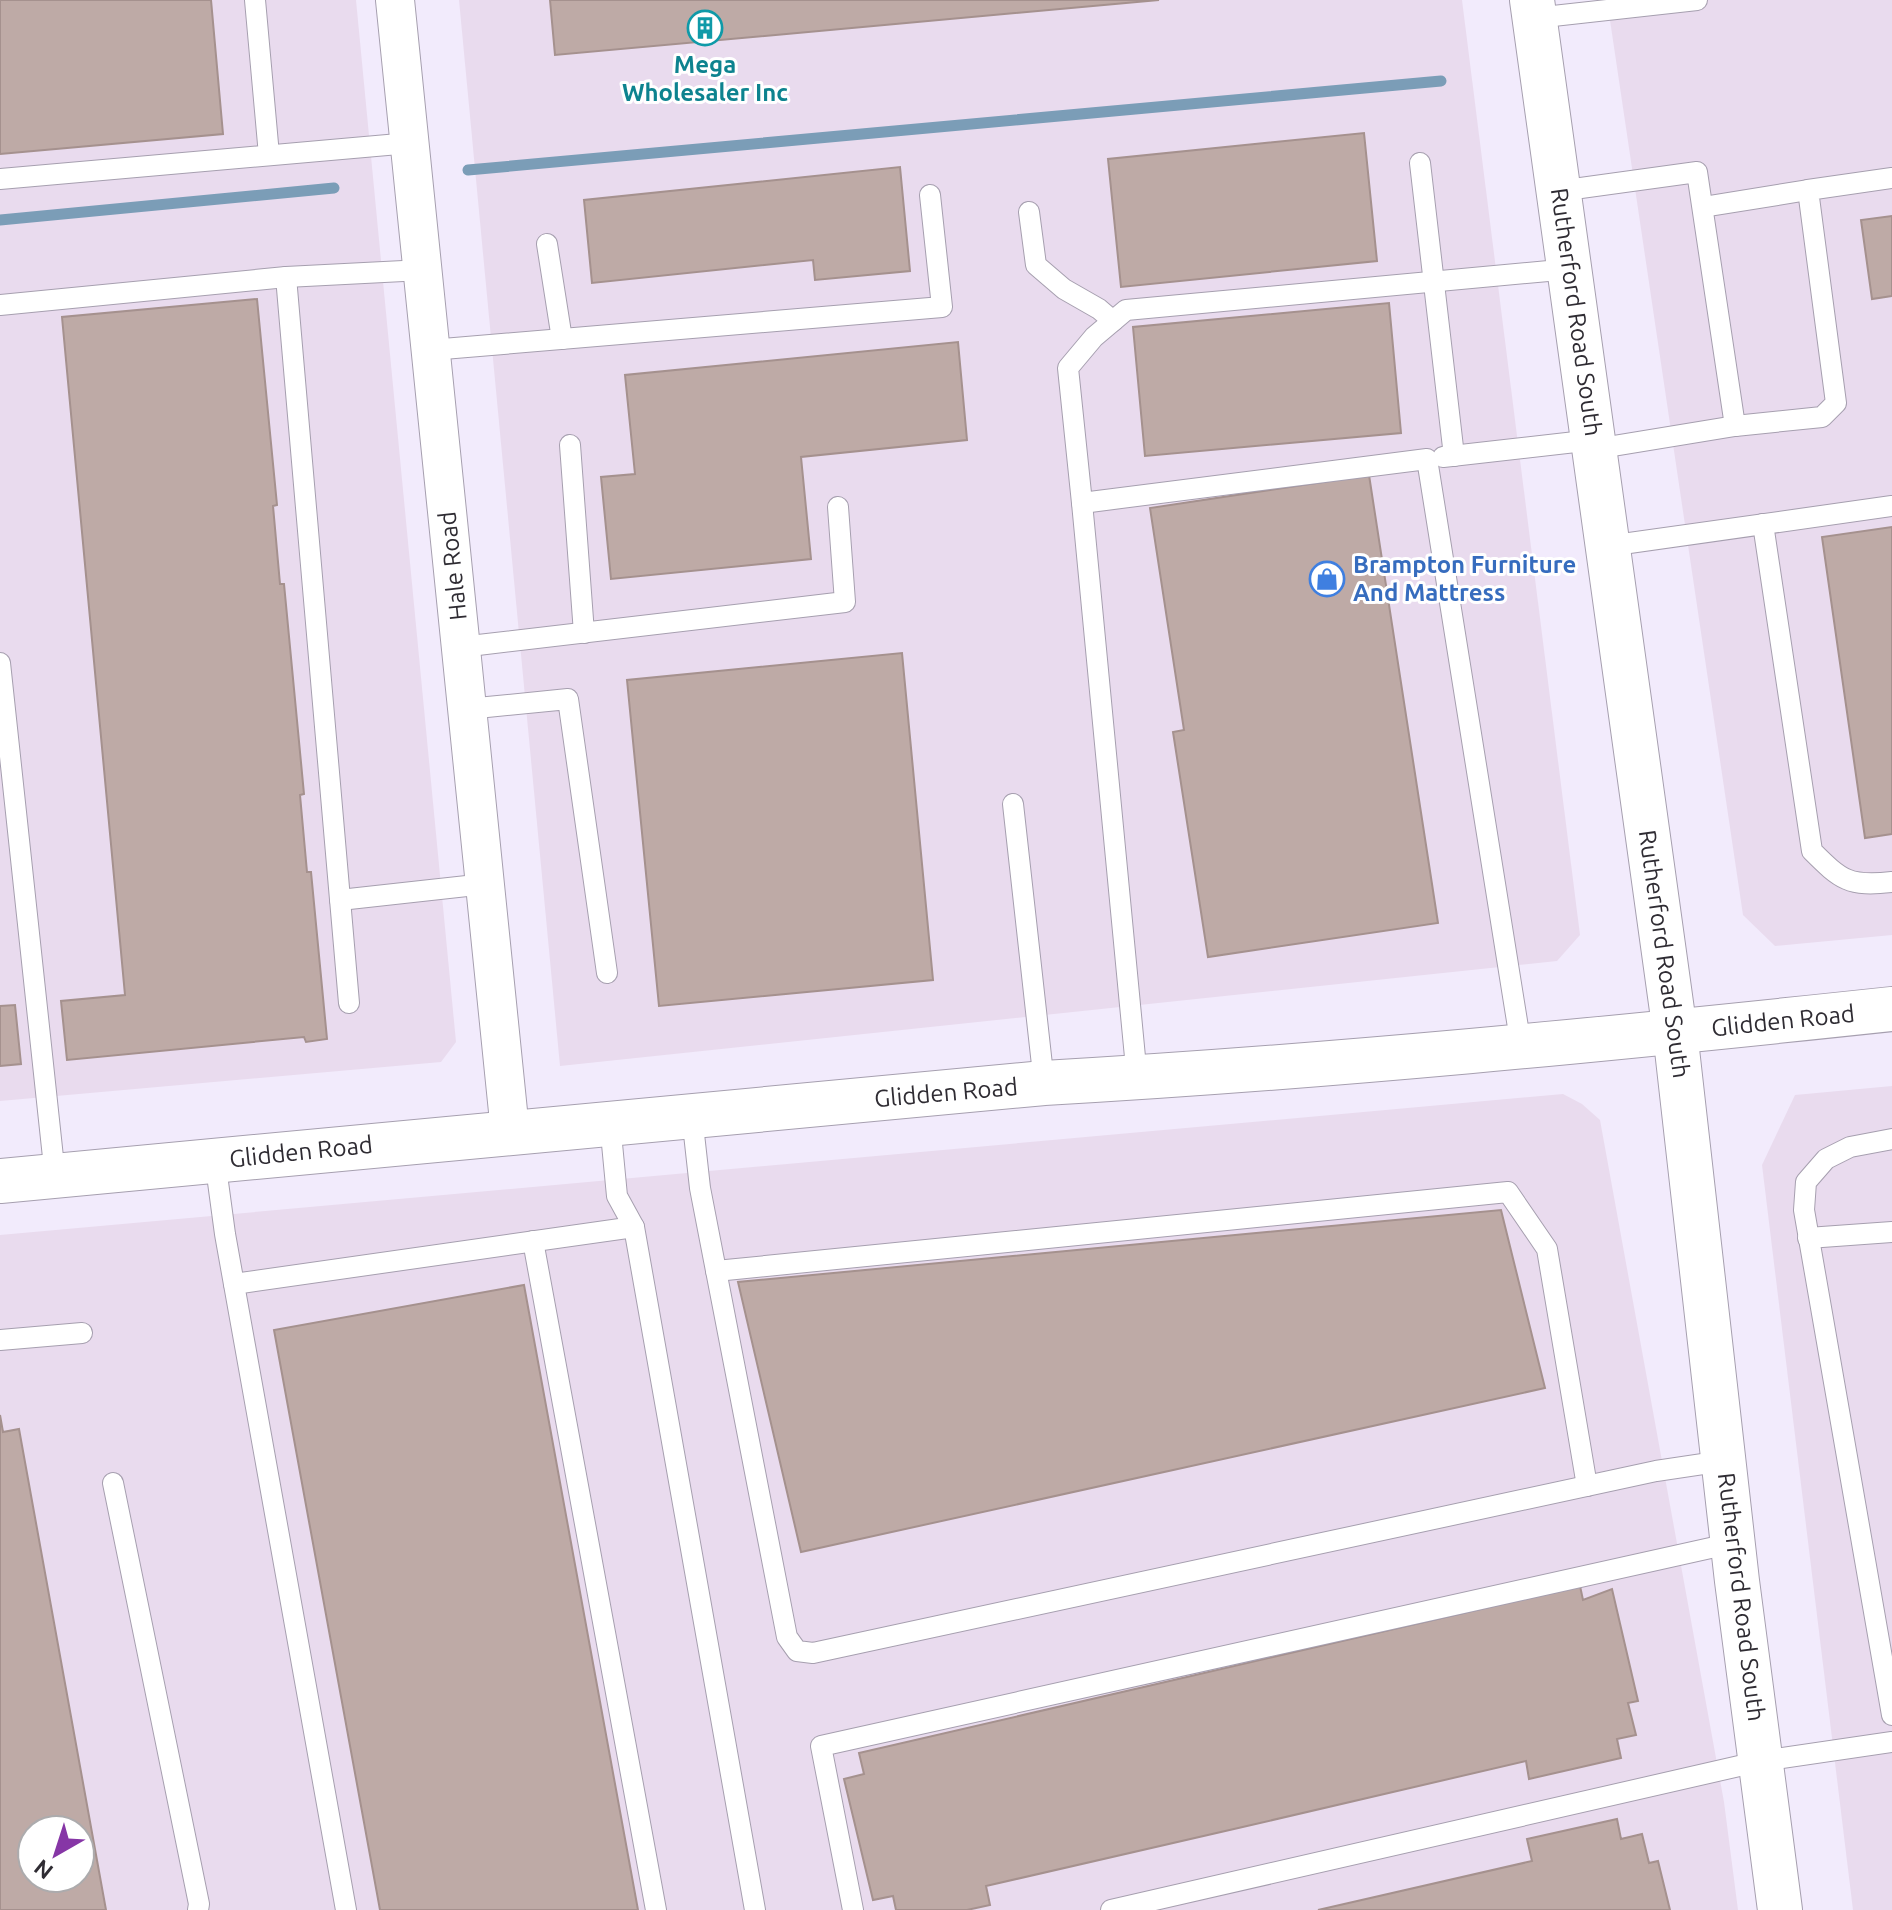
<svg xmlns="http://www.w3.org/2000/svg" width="1892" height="1910" font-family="Ubuntu,sans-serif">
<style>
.industrial{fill:#e9dbee;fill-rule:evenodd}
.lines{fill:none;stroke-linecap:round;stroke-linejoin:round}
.stream{stroke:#7b9db7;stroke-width:11}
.building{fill:#beaaa6;stroke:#a5918e;stroke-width:2;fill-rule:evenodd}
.lane-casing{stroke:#a69faf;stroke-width:22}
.street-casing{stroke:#a69faf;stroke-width:40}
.secondary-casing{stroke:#a69faf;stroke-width:46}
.lane{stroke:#fff;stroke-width:20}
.street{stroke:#fff;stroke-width:38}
.secondary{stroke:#fff;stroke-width:44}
.labels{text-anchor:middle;stroke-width:6;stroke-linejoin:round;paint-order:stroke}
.culture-label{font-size:24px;font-weight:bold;fill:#0d838f;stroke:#fff}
.street-label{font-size:24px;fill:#2f2c33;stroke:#fff}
.shop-label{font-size:24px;font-weight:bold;fill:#366cbe;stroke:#fff;text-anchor:start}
</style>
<rect width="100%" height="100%" fill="#f2ebfc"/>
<g class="industrial">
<polygon points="0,0 356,0 456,1042 441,1062 0,1101"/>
<polygon points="459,0 1462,0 1580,935 1557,961 560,1066"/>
<polygon points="1607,0 1892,0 1892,935 1775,946 1743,915"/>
<polygon points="1892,1086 1892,1910 1853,1910 1762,1165 1795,1095"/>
<path d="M 1563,1094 L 1582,1104 L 1600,1120 L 1724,1802 L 1738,1910 L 0,1910 L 0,1235 ZM 32,1830 L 80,1830 L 80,1878 L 32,1878 Z"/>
</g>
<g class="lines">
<g class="stream">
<polyline points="468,170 1441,81"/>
<polyline points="0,220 334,188"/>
</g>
</g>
<g class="building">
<polygon points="0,0 211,0 223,134 0,154"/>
<polygon points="550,0 1159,0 555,55"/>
<polygon points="1364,133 1377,261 1121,287 1108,159"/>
<polygon points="900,167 910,271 815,280 813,260 592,283 584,200"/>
<polygon points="1892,216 1892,296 1872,299 1861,220"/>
<polygon points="257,299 277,505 273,506 280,584 284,584 304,794 300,795 307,872 311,872 327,1039 306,1042 304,1037 67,1060 61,1001 125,995 62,317"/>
<polygon points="1389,303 1401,433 1145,456 1133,327"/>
<polygon points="958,342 967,440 801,457 811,559 611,579 601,477 635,474 625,375"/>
<polygon points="1369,475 1438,923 1208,957 1173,732 1184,730 1150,508"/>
<polygon points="1892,527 1892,834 1865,838 1822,537"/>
<polygon points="902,653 933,980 659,1006 627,680"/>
<polygon points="15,1005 21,1064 0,1066 0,1006"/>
<polygon points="1501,1210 1545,1388 801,1552 738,1282"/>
<polygon points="524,1285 638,1910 380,1910 274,1330"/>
<path d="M 0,1415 L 3,1432 L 19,1429 L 106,1910 L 0,1910 ZM 32,1830 L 80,1830 L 80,1878 L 32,1878 Z"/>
<polygon points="1580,1586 1583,1600 1612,1589 1638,1701 1628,1703 1636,1735 1617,1739 1621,1758 1529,1779 1526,1761 1247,1826 986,1886 990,1905 967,1910 896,1910 893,1896 873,1900 844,1779 864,1774 859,1753"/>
<polygon points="1617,1819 1621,1839 1642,1834 1649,1863 1658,1861 1670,1910 1318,1910 1532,1861 1527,1839"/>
</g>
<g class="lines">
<g class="lane-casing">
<g id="lane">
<polyline points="255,0 269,155"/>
<polyline points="1535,18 1697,0"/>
<polyline points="1420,163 1454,456"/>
<polyline points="0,179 410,143"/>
<polyline points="1559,191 1697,172 1735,426"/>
<polyline points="1703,207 1808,190"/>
<polyline points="1029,212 1036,265 1064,289 1099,309 1113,321"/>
<polyline points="547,244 562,339"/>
<polyline points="286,277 349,1003"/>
<polyline points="0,305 286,277 423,270"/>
<polyline points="431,350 942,307 930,195"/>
<polyline points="570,445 584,633"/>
<polyline points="1595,449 1735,426 1822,417 1836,403 1808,190 1892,178"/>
<polyline points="1443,457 1593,440"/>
<polyline points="1082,503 1137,1078"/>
<path d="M 1763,524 L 1812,851 C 1841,880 1849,887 1892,882"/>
<polyline points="1608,546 1892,506"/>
<polyline points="461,647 845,602 838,507"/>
<polyline points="0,663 55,1176"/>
<polyline points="467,709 568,699 607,973"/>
<polyline points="1013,804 1044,1083"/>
<polyline points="340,900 485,884"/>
<polyline points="1521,1046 1427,459 1082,503 1068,368 1094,337 1126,310 1570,269"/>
<polyline points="692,1116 700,1188 787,1637 797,1651 813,1653 1656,1471 1723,1461"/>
<polyline points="610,1123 617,1196 634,1227 755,1910"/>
<polyline points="1892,1139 1850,1147 1826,1159 1806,1182 1804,1210 1892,1715"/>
<polyline points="215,1160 225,1234 346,1910"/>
<polyline points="1808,1238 1892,1232"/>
<polyline points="533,1241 656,1910"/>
<polyline points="716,1271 1508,1192 1547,1249 1587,1486"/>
<polyline points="234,1284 634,1227"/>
<polyline points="0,1340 82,1333"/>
<polyline points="113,1483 199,1904 198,1910"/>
<polyline points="853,1910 821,1746 1733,1543"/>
<polyline points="1111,1910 1761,1761 1892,1742"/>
</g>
</g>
<g class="street-casing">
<polyline id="street" points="395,0 510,1131"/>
</g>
<g class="secondary-casing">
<g id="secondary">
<polyline points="1532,0 1675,1032 1737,1581 1780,1910"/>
<path d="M 0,1181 L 1044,1083 C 1327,1067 1610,1039 1892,1009"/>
</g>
</g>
<use href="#lane" class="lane"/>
<use href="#street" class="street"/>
<use href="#secondary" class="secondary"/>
</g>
<defs>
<g id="building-ring" transform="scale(1.8)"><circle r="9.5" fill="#fff" stroke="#0f9aa8" stroke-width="1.5"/><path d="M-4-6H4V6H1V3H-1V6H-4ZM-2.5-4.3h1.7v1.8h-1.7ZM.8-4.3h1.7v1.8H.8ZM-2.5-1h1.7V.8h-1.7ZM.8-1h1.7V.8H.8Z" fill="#0f9aa8"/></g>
<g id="shop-ring" transform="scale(1.8)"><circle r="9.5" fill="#fff" stroke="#3f7fe0" stroke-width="1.5"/><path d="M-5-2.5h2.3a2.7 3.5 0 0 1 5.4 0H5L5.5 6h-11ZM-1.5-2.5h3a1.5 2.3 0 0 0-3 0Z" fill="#3f7fe0"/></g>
</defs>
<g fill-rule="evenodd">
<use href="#building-ring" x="705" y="28"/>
<use href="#shop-ring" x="1327" y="579"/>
</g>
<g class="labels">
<g class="culture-label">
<text x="705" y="73">Mega<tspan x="705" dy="28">Wholesaler Inc</tspan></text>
</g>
<g class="street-label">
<text transform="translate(1576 312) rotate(82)" y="8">Rutherford Road South</text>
<text transform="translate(453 566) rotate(-96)" y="8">Hale Road</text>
<text transform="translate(1664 954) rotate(82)" y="8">Rutherford Road South</text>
<text transform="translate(1783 1021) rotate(-6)" y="8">Glidden Road</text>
<text transform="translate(946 1093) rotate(-5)" y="8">Glidden Road</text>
<text transform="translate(301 1152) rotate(-6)" y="8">Glidden Road</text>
<text transform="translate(1741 1597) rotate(83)" y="8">Rutherford Road South</text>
</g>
<g class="shop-label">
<text x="1353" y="573">Brampton Furniture<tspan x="1353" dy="28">And Mattress</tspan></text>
</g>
</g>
<g transform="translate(56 1854) rotate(219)"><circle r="38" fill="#ffffff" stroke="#acabad" stroke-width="2"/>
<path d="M0-6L14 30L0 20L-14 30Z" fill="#8636a6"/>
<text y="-12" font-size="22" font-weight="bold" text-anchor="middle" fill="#2f2c33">N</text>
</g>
</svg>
